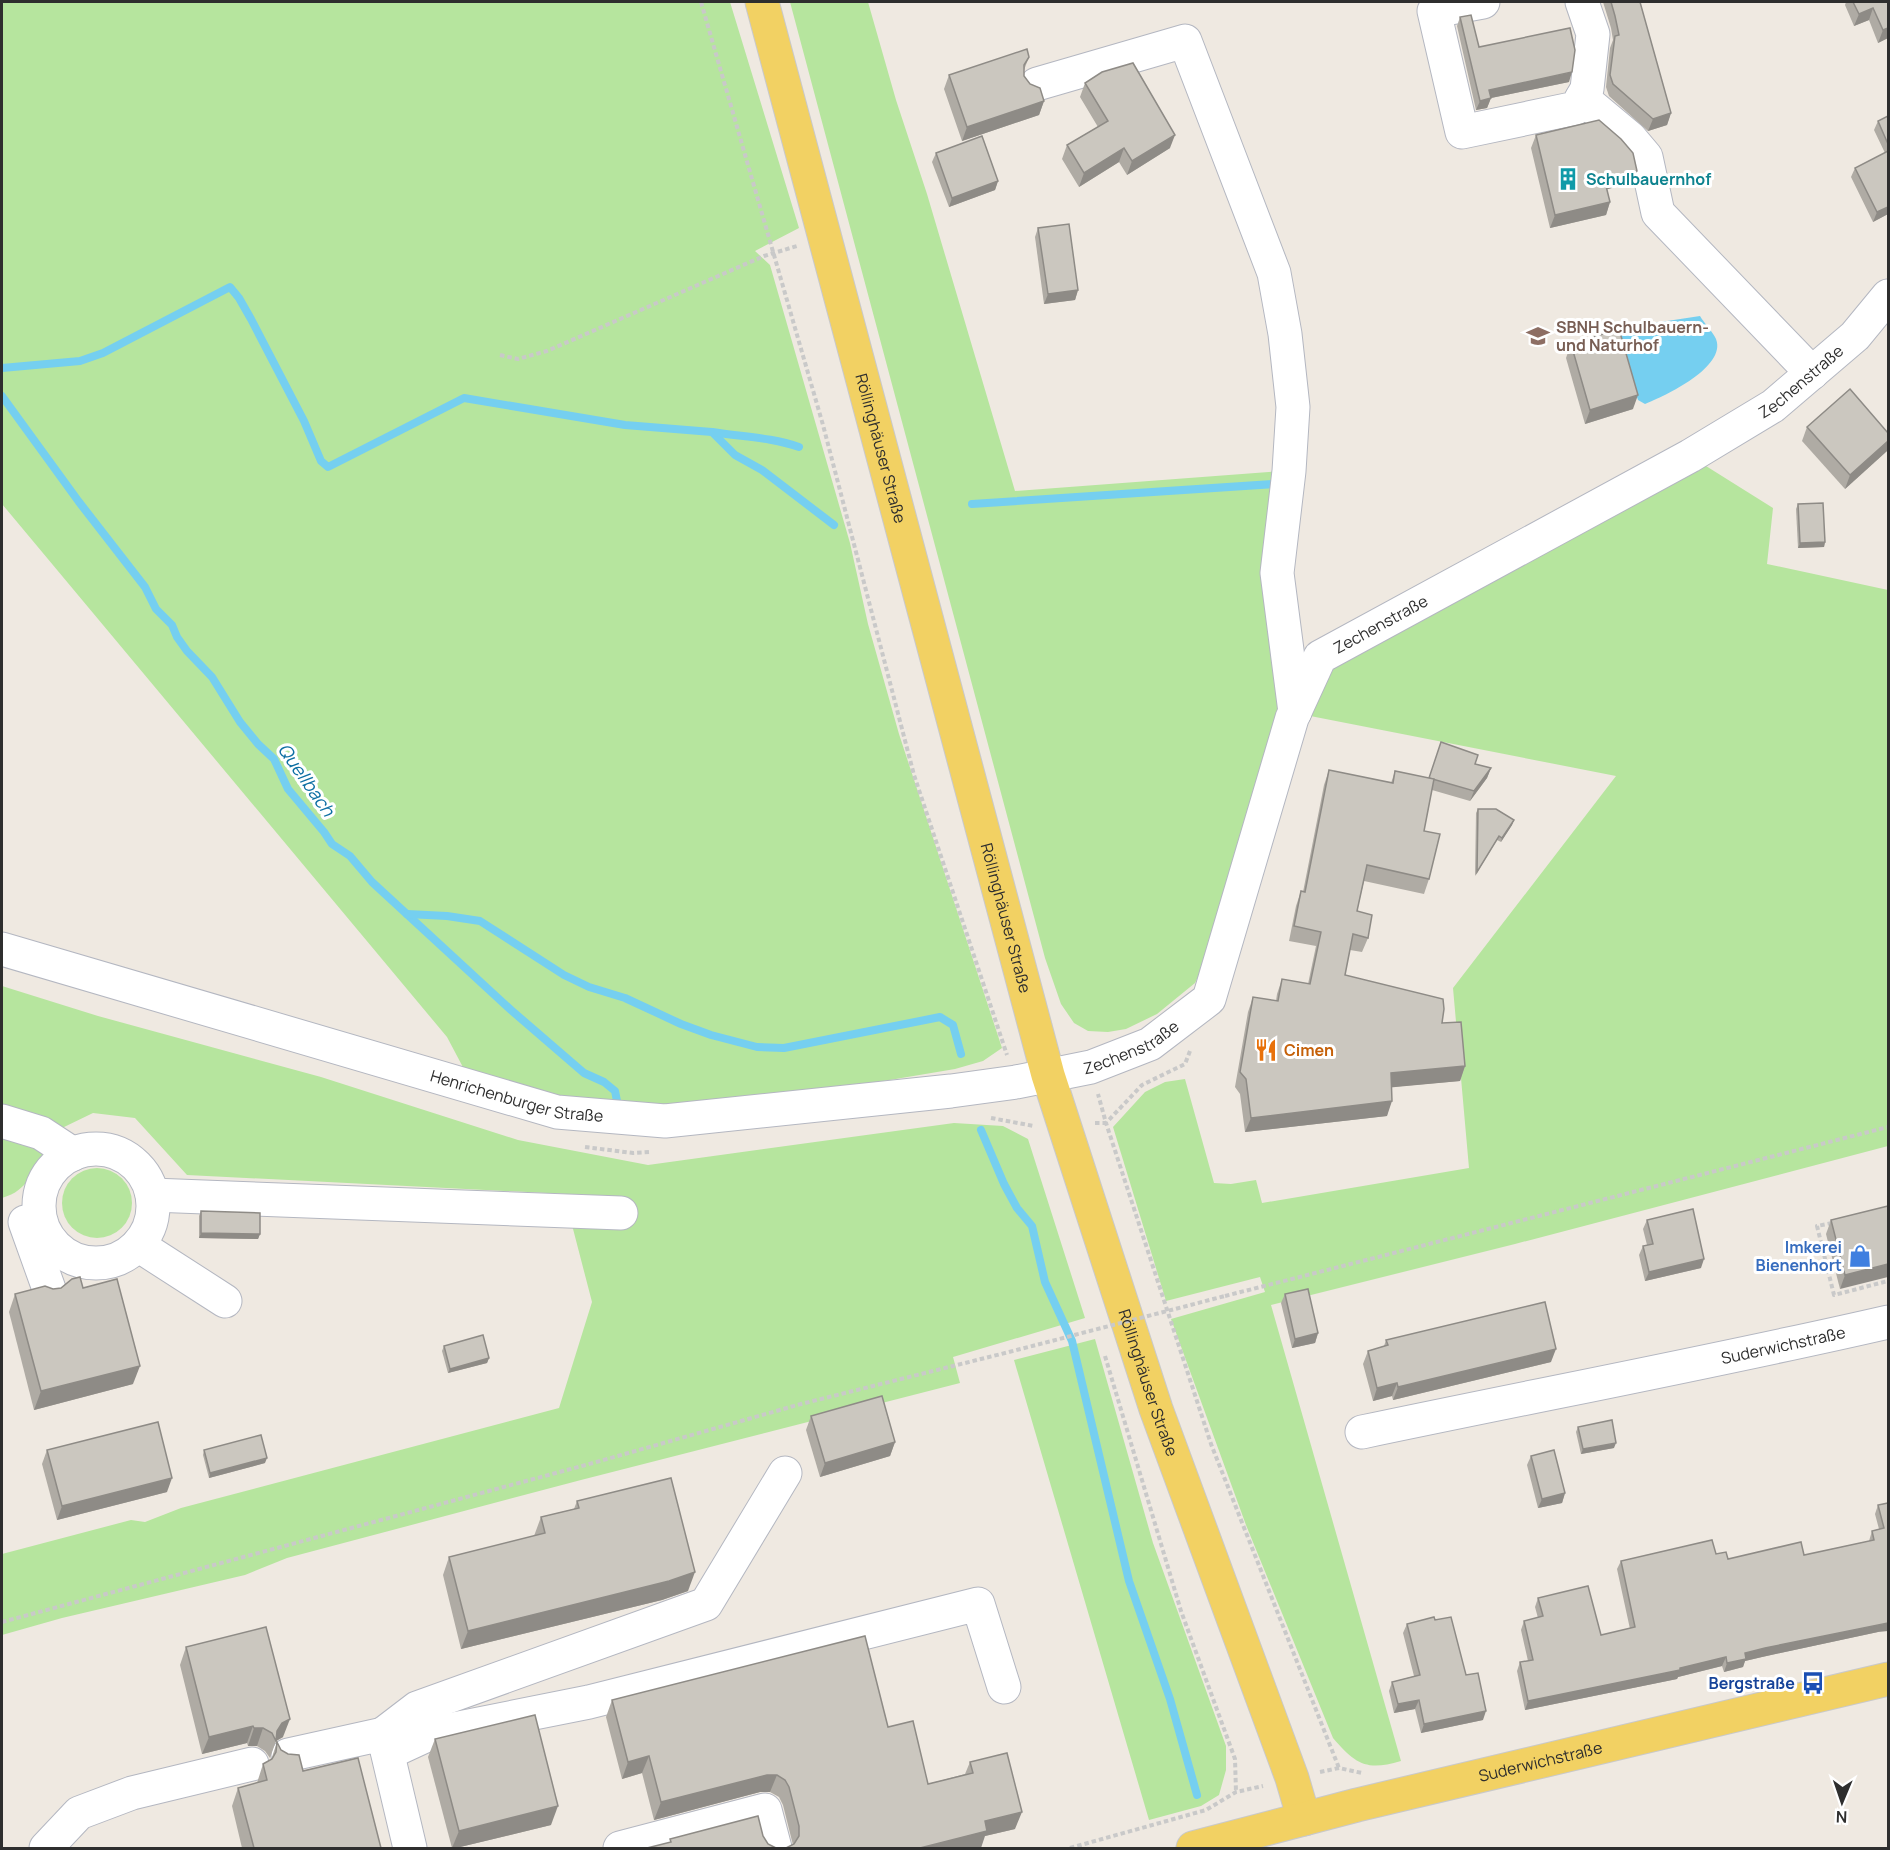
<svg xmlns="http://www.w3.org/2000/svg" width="1890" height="1850" font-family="Manrope,sans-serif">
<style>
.green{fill:#b6e59e}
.water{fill:#75cff0}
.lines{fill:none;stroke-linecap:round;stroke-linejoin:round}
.stream{stroke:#75cff0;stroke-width:8}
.minor-casing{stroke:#b4b7c1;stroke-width:35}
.major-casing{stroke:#c9c9c9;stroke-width:35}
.path{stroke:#c9c9c9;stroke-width:4;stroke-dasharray:4.5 3;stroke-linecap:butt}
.minor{stroke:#fff;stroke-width:33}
.major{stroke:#f2d163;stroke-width:33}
.path-bridge{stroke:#c9c9c9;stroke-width:4;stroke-dasharray:4.5 3;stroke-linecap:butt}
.wall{fill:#afaba4}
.shaded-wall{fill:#8e8b86}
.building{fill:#cbc7bf;stroke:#8e8b86;stroke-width:1.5}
.labels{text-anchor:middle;stroke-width:6;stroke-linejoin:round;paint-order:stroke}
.culture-label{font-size:16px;font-weight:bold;fill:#0d838f;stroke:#fff;text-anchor:start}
.education-label{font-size:16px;font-weight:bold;fill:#785e54;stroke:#fff;text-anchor:start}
.street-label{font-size:16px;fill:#2e2e2e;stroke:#fff}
.food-label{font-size:16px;font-weight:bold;fill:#c56008;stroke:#fff;text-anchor:start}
.shop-label{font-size:16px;font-weight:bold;fill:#366cbe;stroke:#fff;text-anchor:end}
.transit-label{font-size:16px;font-weight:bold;fill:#164399;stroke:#fff;text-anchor:end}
.water-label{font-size:18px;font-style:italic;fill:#0d6fa3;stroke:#fff}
</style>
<rect width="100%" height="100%" fill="#efe9e1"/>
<g class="green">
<polygon points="2,2 730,2 799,228 755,251 770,265 850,543 868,624 899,734 1002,1048 983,1061 955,1069 860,1085 652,1107 575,1104 465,1071 447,1037 2,504"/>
<polygon points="790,2 868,2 896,100 927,194 1015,491 1281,471 1285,686 1219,934 1195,983 1157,1014 1126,1029 1108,1032 1088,1031 1074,1023 1061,1004 1045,958"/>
<path d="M 1690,456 L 1773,508 L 1767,564 L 1888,590 L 1888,1146 L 1515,1244 L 1271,1305 L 1401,1761 C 1367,1771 1356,1765 1333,1738 L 1246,1525 L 1171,1319 L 1265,1292 L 1260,1277 L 1166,1301 L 1113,1127 L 1145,1092 L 1165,1082 L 1185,1079 L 1214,1183 L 1231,1184 L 1256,1180 L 1262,1203 L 1469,1168 L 1453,988 L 1616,776 L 1295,713 L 1320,657 Z"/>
<polygon points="2,986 98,1016 321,1077 518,1140 648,1165 954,1123 1003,1126 1028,1139 1085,1318 953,1357 960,1383 581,1480 287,1558 245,1575 62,1618 2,1635 2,1554 131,1520 145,1522 181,1508 559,1408 592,1302 572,1225 626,1229 625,1197 187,1175 135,1118 93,1113 62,1128 2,1112"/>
<path d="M 2,1130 L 48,1152 C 30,1171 30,1190 2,1198 Z"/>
<circle cx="97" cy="1203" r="35"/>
<polygon points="1095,1339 1153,1543 1226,1746 1226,1770 1219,1795 1201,1806 1149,1820 1014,1360"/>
</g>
<path class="water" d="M 1700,316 C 1704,323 1713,332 1716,339 C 1727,367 1665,396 1645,404 L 1638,400 L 1618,341 L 1618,335 L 1634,325 L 1642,325 L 1646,320 L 1654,323 Z"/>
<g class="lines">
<g class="stream">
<polyline points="2,368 80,361 103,353 230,287 239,298 251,319 304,421 321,461 328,467 464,398 625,425 712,432 735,455 762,470 834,525"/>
<polyline points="2,396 79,502 145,587 156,609 172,625 177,637 187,651 212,677 240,722 258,744 274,759 288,789 324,832 332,844 350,856 372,882 511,1010 584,1073 604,1082 615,1091 617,1101"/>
<path d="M 712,432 C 742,437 771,437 799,447"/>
<polyline points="972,504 1274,484"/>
<polyline points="407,914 447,916 480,921 564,975 589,987 625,998 681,1024 711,1035 757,1047 784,1048 940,1017 953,1025 961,1054"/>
<polyline points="981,1130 1004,1184 1017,1208 1032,1226 1045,1282 1072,1341 1129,1581 1170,1699 1197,1795"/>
</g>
<g class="minor-casing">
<g id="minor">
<polyline points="1483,2 1434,11 1462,132 1576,108 1587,89 1593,34 1582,2"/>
<polyline points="1037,84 1185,41 1274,273 1285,334 1293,407 1289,471 1277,573 1295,712"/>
<polyline points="1582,98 1630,138 1646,157 1658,213 1812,373"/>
<path id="s1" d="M 2,949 L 557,1112 L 665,1121 L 951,1091 L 1016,1082 L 1091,1067 L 1150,1044 L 1209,999 L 1292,718 L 1320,657 L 1690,456 L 1773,406 L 1855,336 L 1888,296"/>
<polyline points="2,1121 41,1133 73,1154"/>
<circle cx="96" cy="1206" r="57"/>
<polyline points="152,1195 621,1213"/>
<polyline points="25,1222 49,1289"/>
<polyline points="138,1245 225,1301"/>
<path id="s2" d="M 1362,1432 C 1537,1395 1714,1362 1888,1322"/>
<polyline points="383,1734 417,1708 706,1604 785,1473"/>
<polyline points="388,1753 429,1734 589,1702 978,1604 1004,1687"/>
<polyline points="288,1755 383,1734 410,1848"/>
<polyline points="46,1848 79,1813 132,1793 252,1764"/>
<polyline points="620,1848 765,1810 775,1848"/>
</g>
</g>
<g class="major-casing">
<g id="major">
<path id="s3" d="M 762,2 L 1048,1075 L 1156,1409 L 1292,1778 L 1304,1819"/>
<path id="s4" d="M 1193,1848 L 1357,1805 L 1888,1679"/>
</g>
</g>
<g class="path">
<polyline points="701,2 823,425 914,775 1007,1055"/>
<polyline points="500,355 518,359 547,351 764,256 797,246"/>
<polyline points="1190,1051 1185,1064 1142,1085 1106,1123 1211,1444 1339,1768"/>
<polyline points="991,1118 1034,1126"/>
<polyline points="1095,1123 1106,1123 1098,1094"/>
<polyline points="585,1147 633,1153 649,1152"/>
<polyline points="1832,1223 1817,1226 1834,1295 1888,1281"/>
<polyline points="1225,1296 1888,1127"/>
<polyline points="1105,1356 1181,1611 1235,1759 1236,1792"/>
<polyline points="2,1622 593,1463 801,1404 1009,1352"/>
<polyline points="1320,1772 1339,1768 1362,1773"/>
<polyline points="1070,1848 1206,1810 1236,1792 1263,1786"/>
</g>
<use href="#minor" class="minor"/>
<use href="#major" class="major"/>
<polyline class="path-bridge" points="1009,1352 1225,1296"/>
</g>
<g class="wall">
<polygon points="1603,2 1640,2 1671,113 1667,125 1648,131 1609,96 1606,87 1610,48 1613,40 1611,28"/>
<polygon points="1846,2 1888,2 1888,38 1878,43 1869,20 1854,26 1845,5"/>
<polygon points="1460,17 1479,47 1569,82 1491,98 1487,108 1476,110 1457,26"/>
<polygon points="1029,57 1024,70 1024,76 1030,84 1044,101 1039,115 962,141 944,89 949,75"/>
<polygon points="1085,83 1170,148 1127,175 1119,162 1079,187 1062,159 1067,145 1098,127 1080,97"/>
<polygon points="1888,116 1888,214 1873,222 1851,177 1855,168 1885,153 1874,130 1878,121"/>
<polygon points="1536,135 1632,183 1607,189 1610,202 1606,215 1550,228 1531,148"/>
<polygon points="936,153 998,181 995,190 949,207 932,162"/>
<polygon points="1038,228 1078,290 1075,300 1044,304 1035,237"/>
<polygon points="1571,344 1633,409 1585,424 1566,358"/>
<polygon points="1807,427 1887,451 1845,489 1802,441"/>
<polygon points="1798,504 1825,542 1824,547 1798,548 1796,509"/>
<polygon points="1475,764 1491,768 1487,778 1470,801 1432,790 1424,831 1429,879 1424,894 1364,881 1357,911 1368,938 1362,952 1350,950 1345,975 1442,1023 1465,1066 1460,1081 1391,1087 1387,1116 1245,1132 1240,1094 1235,1087 1248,1012 1253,997 1276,1001 1277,994 1282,979 1308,984 1316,946 1289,941 1296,906 1301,891 1303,892 1324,785 1329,770 1391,783 1395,771 1428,778"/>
<polygon points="1478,809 1514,820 1512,825 1501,842 1497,840 1475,876 1476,813"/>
<polygon points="1888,1206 1840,1289 1826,1234 1831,1220"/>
<polygon points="201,1211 260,1234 258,1239 199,1238 199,1216"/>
<polygon points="1647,1220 1701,1268 1645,1281 1639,1255 1643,1246 1647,1245 1643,1229"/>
<polygon points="83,1288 133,1384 34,1410 9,1312 15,1294 53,1289"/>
<polygon points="1285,1294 1318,1333 1315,1343 1292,1348 1281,1303"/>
<polygon points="1386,1340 1551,1362 1393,1400 1392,1396 1373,1401 1363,1364 1368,1351 1384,1346"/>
<polygon points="444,1346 489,1358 487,1363 448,1373 442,1351"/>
<polygon points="811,1416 895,1442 890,1456 820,1477 806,1430"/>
<polygon points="1578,1427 1614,1448 1581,1454 1576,1432"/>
<polygon points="47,1450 167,1492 57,1520 42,1464"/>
<polygon points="204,1450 265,1463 209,1478 203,1455"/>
<polygon points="1531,1456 1565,1493 1562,1503 1538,1508 1527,1465"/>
<polygon points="577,1501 688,1591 662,1600 461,1649 443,1575 449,1557 534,1536 541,1517 574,1509"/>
<polygon points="1888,1503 1878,1632 1762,1657 1745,1661 1743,1667 1724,1672 1722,1666 1678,1677 1677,1679 1525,1710 1517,1671 1520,1662 1528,1661 1521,1630 1524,1621 1538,1618 1535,1607 1538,1598 1601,1635 1630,1629 1617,1569 1621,1561 1716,1554 1728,1559 1804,1555 1869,1541 1872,1531 1879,1529 1875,1514 1878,1505"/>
<polygon points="1435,1620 1466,1675 1483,1720 1421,1733 1415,1709 1394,1713 1389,1691 1392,1682 1414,1676 1403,1633 1407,1624"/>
<polygon points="186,1647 283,1737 276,1741 270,1758 265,1751 257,1746 248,1746 247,1743 202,1754 180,1665"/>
<polygon points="612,1700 888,1727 928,1784 965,1774 970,1762 1015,1829 985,1836 793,1845 783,1805 779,1797 770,1792 760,1792 654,1820 642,1773 622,1779 606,1717"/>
<polygon points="435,1739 551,1825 456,1848 452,1848 428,1757"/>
<polygon points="277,1742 281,1750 381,1848 242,1848 232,1806 238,1788 257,1783 263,1764 271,1760"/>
</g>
<g class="shaded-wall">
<polygon points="1873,8 1869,20 1854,26 1859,14"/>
<polygon points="1888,28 1888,38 1878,43 1883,30"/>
<polygon points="1572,72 1569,82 1491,98 1487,108 1476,110 1480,101 1489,90"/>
<polygon points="1044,101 1039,115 962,141 967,127"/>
<polygon points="1671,113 1667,125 1648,131 1653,119"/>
<polygon points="1175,135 1170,148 1127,175 1132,161"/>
<polygon points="1124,148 1119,162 1079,187 1084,173"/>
<polygon points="1637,171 1632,183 1600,191 1604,178"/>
<polygon points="998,181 995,190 949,207 952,198"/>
<polygon points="1610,202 1606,215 1550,228 1555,215"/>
<polygon points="1888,207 1888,214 1873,222 1877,212"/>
<polygon points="1078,290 1075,300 1044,304 1048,294"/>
<polygon points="1638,395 1633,409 1585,424 1590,410"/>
<polygon points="1888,441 1888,448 1887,451 1845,489 1850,475"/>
<polygon points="1825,542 1824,547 1798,548 1800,543"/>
<polygon points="1491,768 1487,778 1470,801 1474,791"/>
<polygon points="1514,820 1512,825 1501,842 1502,838"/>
<polygon points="1465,1066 1460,1081 1385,1088 1391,1073"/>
<polygon points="1392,1101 1387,1116 1245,1132 1251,1118"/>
<polygon points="201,1233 260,1234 258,1239 199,1238"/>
<polygon points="1704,1259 1701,1268 1645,1281 1649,1272"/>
<polygon points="1888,1264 1888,1277 1840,1289 1845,1275"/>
<polygon points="1318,1333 1315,1343 1292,1348 1295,1339"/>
<polygon points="1556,1349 1551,1362 1393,1400 1398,1387"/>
<polygon points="489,1358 487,1363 448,1373 450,1369"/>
<polygon points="140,1366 133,1384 34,1410 41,1391"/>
<polygon points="1397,1383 1392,1396 1373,1401 1377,1388"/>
<polygon points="895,1442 890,1456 820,1477 825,1463"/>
<polygon points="1616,1443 1614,1448 1581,1454 1583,1449"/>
<polygon points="267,1458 265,1463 209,1478 210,1473"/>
<polygon points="172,1478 167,1492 57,1520 62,1506"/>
<polygon points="1565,1493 1562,1503 1538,1508 1542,1499"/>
<polygon points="695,1572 688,1591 662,1600 461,1649 468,1631"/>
<polygon points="1888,1623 1888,1631 1878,1632 1762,1657 1745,1661 1743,1667 1724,1672 1727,1663 1745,1653 1765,1648"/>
<polygon points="1726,1657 1722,1666 1678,1677 1677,1679 1525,1710 1528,1701"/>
<polygon points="1419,1700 1415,1709 1394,1713 1398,1704"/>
<polygon points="1486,1711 1483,1720 1421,1733 1424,1724"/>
<polygon points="290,1719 283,1737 276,1741 277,1731 282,1723"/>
<polygon points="253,1726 247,1743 202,1754 209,1737"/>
<polygon points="254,1728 263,1728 257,1746 248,1746"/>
<polygon points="649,1756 642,1773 622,1779 628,1762"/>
<polygon points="767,1775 777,1775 770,1792 760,1792 654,1820 661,1802"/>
<polygon points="558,1806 551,1825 456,1848 452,1848 459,1831"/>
<polygon points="1022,1812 1015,1829 985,1836 981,1848 920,1848 985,1821"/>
</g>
<g class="building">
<polygon points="1611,2 1640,2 1671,113 1653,119 1613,84 1610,75 1615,36 1619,35 1615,16"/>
<polygon points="1853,2 1888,2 1888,28 1883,30 1873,8 1859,14"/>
<polygon points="1471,15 1479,47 1570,28 1575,50 1572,72 1489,90 1491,98 1480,101 1460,17"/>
<polygon points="1027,49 1029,57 1024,65 1024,76 1030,84 1040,88 1044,101 967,127 949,75"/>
<polygon points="1133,63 1175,135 1132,161 1124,148 1084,173 1067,145 1108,121 1085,83 1102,72"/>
<polygon points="1888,116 1888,144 1878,121"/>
<polygon points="1599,120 1621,139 1633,153 1637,171 1604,178 1610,202 1555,215 1536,135"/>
<polygon points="982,136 998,181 952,198 936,153"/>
<polygon points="1888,151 1888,207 1877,212 1855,168"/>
<polygon points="1069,224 1078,290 1048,294 1038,228"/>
<polygon points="1619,329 1638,395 1590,410 1571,344"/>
<polygon points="1850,389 1888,433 1888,441 1850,475 1807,427"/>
<polygon points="1823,503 1825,542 1800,543 1798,504"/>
<polygon points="1441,742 1478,755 1475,764 1491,768 1474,791 1429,778"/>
<polygon points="1329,770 1393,783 1395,771 1434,779 1424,831 1440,834 1429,879 1367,865 1357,911 1372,915 1368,938 1353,934 1345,975 1443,999 1444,1009 1442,1023 1461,1022 1465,1066 1391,1073 1392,1101 1251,1118 1246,1079 1240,1072 1253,997 1278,1001 1282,979 1310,984 1321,932 1294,926 1301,891 1305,892"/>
<polygon points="1478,809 1496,809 1514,820 1502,838 1499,836 1477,872"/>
<polygon points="1888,1206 1888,1264 1845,1275 1831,1220"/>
<polygon points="1693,1209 1704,1259 1649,1272 1643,1246 1653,1244 1647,1220"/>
<polygon points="201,1211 260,1213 260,1234 201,1233"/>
<polygon points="80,1277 83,1288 117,1279 140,1366 41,1391 15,1294 45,1286 53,1289 61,1288 72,1279"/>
<polygon points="1308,1289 1318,1333 1295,1339 1285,1294"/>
<polygon points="1545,1302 1556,1349 1398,1387 1397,1383 1377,1388 1368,1351 1388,1345 1386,1340"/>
<polygon points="483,1335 489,1358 450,1369 444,1346"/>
<polygon points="882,1396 895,1442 825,1463 811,1416"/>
<polygon points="1612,1420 1616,1443 1583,1449 1578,1427"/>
<polygon points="158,1422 172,1478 62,1506 47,1450"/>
<polygon points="261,1435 267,1458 210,1473 204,1450"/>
<polygon points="1554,1450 1565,1493 1542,1499 1531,1456"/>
<polygon points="671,1478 695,1572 669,1581 468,1631 449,1557 545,1533 541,1517 579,1508 577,1501"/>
<polygon points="1888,1503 1888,1623 1765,1648 1745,1653 1746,1659 1727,1663 1726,1657 1680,1668 1680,1670 1528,1701 1520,1662 1533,1660 1524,1621 1543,1616 1538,1598 1588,1586 1601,1635 1635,1627 1621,1561 1712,1540 1716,1554 1726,1552 1728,1559 1801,1542 1804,1555 1874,1540 1872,1531 1884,1528 1878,1505"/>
<polygon points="1434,1617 1435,1620 1451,1617 1466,1675 1478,1673 1486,1711 1424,1724 1419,1700 1398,1704 1392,1682 1420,1675 1407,1624"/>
<polygon points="266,1627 290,1719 282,1723 277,1731 276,1741 272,1733 263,1728 254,1728 253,1726 209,1737 186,1647"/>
<polygon points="865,1636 888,1727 913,1721 928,1784 973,1773 970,1762 1007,1753 1022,1812 985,1821 987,1831 920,1848 786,1848 794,1844 799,1836 799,1826 789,1787 785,1780 777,1775 767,1775 661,1802 649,1756 628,1762 612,1700"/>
<polygon points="535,1715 558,1806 459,1831 435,1739"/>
<polygon points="277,1742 281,1750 288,1754 299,1755 303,1771 358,1758 381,1848 254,1848 238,1788 267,1780 263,1764 272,1759 276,1752"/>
<polygon points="758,1816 763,1836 768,1844 776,1848 647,1848 671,1842 670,1839"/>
</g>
<defs>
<g id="building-bare" transform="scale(1.8)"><path d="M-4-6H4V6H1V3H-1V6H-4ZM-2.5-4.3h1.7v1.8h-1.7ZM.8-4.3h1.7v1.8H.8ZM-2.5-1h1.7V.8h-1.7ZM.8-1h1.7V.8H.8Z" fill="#0f9aa8" stroke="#fff" stroke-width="2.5" paint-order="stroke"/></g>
<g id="school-bare" transform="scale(1.8)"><path d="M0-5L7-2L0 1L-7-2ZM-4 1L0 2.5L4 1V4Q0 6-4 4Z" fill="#8d6e63" stroke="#fff" stroke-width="2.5" paint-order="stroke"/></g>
<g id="restaurant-bare" transform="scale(1.8)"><path d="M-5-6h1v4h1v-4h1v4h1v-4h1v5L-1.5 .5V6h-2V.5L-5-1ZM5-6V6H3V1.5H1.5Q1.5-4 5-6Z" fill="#e8710a" stroke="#fff" stroke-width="2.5" paint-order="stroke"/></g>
<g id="shop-bare" transform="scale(1.8)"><path d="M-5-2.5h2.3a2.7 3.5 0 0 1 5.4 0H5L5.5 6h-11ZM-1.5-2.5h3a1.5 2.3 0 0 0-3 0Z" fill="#3f7fe0" stroke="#fff" stroke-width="2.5" paint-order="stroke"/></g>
<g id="bus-bare" transform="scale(1.8)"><path d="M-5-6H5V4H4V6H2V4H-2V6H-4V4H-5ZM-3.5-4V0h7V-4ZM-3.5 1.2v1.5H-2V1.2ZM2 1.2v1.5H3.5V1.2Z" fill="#1a4fb4" stroke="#fff" stroke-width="2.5" paint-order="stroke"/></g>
</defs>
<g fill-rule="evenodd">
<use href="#building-bare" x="1568" y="179"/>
<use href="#school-bare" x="1538" y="336"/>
<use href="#restaurant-bare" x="1266" y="1050"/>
<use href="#shop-bare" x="1860" y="1256"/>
<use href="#bus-bare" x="1813" y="1683"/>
</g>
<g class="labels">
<g class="culture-label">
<text x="1586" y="185">Schulbauernhof</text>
</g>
<g class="education-label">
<text x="1556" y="333">SBNH Schulbauern-<tspan x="1556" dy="18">und Naturhof</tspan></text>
</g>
<g class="street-label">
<text dy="6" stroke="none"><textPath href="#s1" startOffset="2169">Zechenstraße</textPath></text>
<text dy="6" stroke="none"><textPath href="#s3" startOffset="462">Röllinghäuser Straße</textPath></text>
<text dy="6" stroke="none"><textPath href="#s1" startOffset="1683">Zechenstraße</textPath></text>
<text dy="6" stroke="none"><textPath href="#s3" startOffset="948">Röllinghäuser Straße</textPath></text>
<text dy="6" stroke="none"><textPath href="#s1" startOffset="1161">Zechenstraße</textPath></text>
<text dy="6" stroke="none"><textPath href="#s1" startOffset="536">Henrichenburger Straße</textPath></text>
<text dy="6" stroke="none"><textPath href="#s2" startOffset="430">Suderwichstraße</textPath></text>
<text dy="6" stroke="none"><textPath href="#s3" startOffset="1434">Röllinghäuser Straße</textPath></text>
<text dy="6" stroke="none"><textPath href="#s4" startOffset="358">Suderwichstraße</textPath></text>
</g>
<g class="food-label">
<text x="1284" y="1056">Cimen</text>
</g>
<g class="shop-label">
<text x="1842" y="1253">Imkerei<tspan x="1842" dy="18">Bienenhort</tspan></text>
</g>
<g class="transit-label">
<text x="1795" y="1689">Bergstraße</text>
</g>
<g class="water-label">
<text transform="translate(306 780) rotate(55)" y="6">Quellbach</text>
</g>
</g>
<rect width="1890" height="1850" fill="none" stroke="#2e2e2e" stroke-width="6"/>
<g transform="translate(1842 1802) rotate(182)" stroke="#ffffff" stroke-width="4.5" paint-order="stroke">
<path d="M0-4.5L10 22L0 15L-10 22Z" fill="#2e2e2e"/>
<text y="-9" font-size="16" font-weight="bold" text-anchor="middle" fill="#2e2e2e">N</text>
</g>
</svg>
